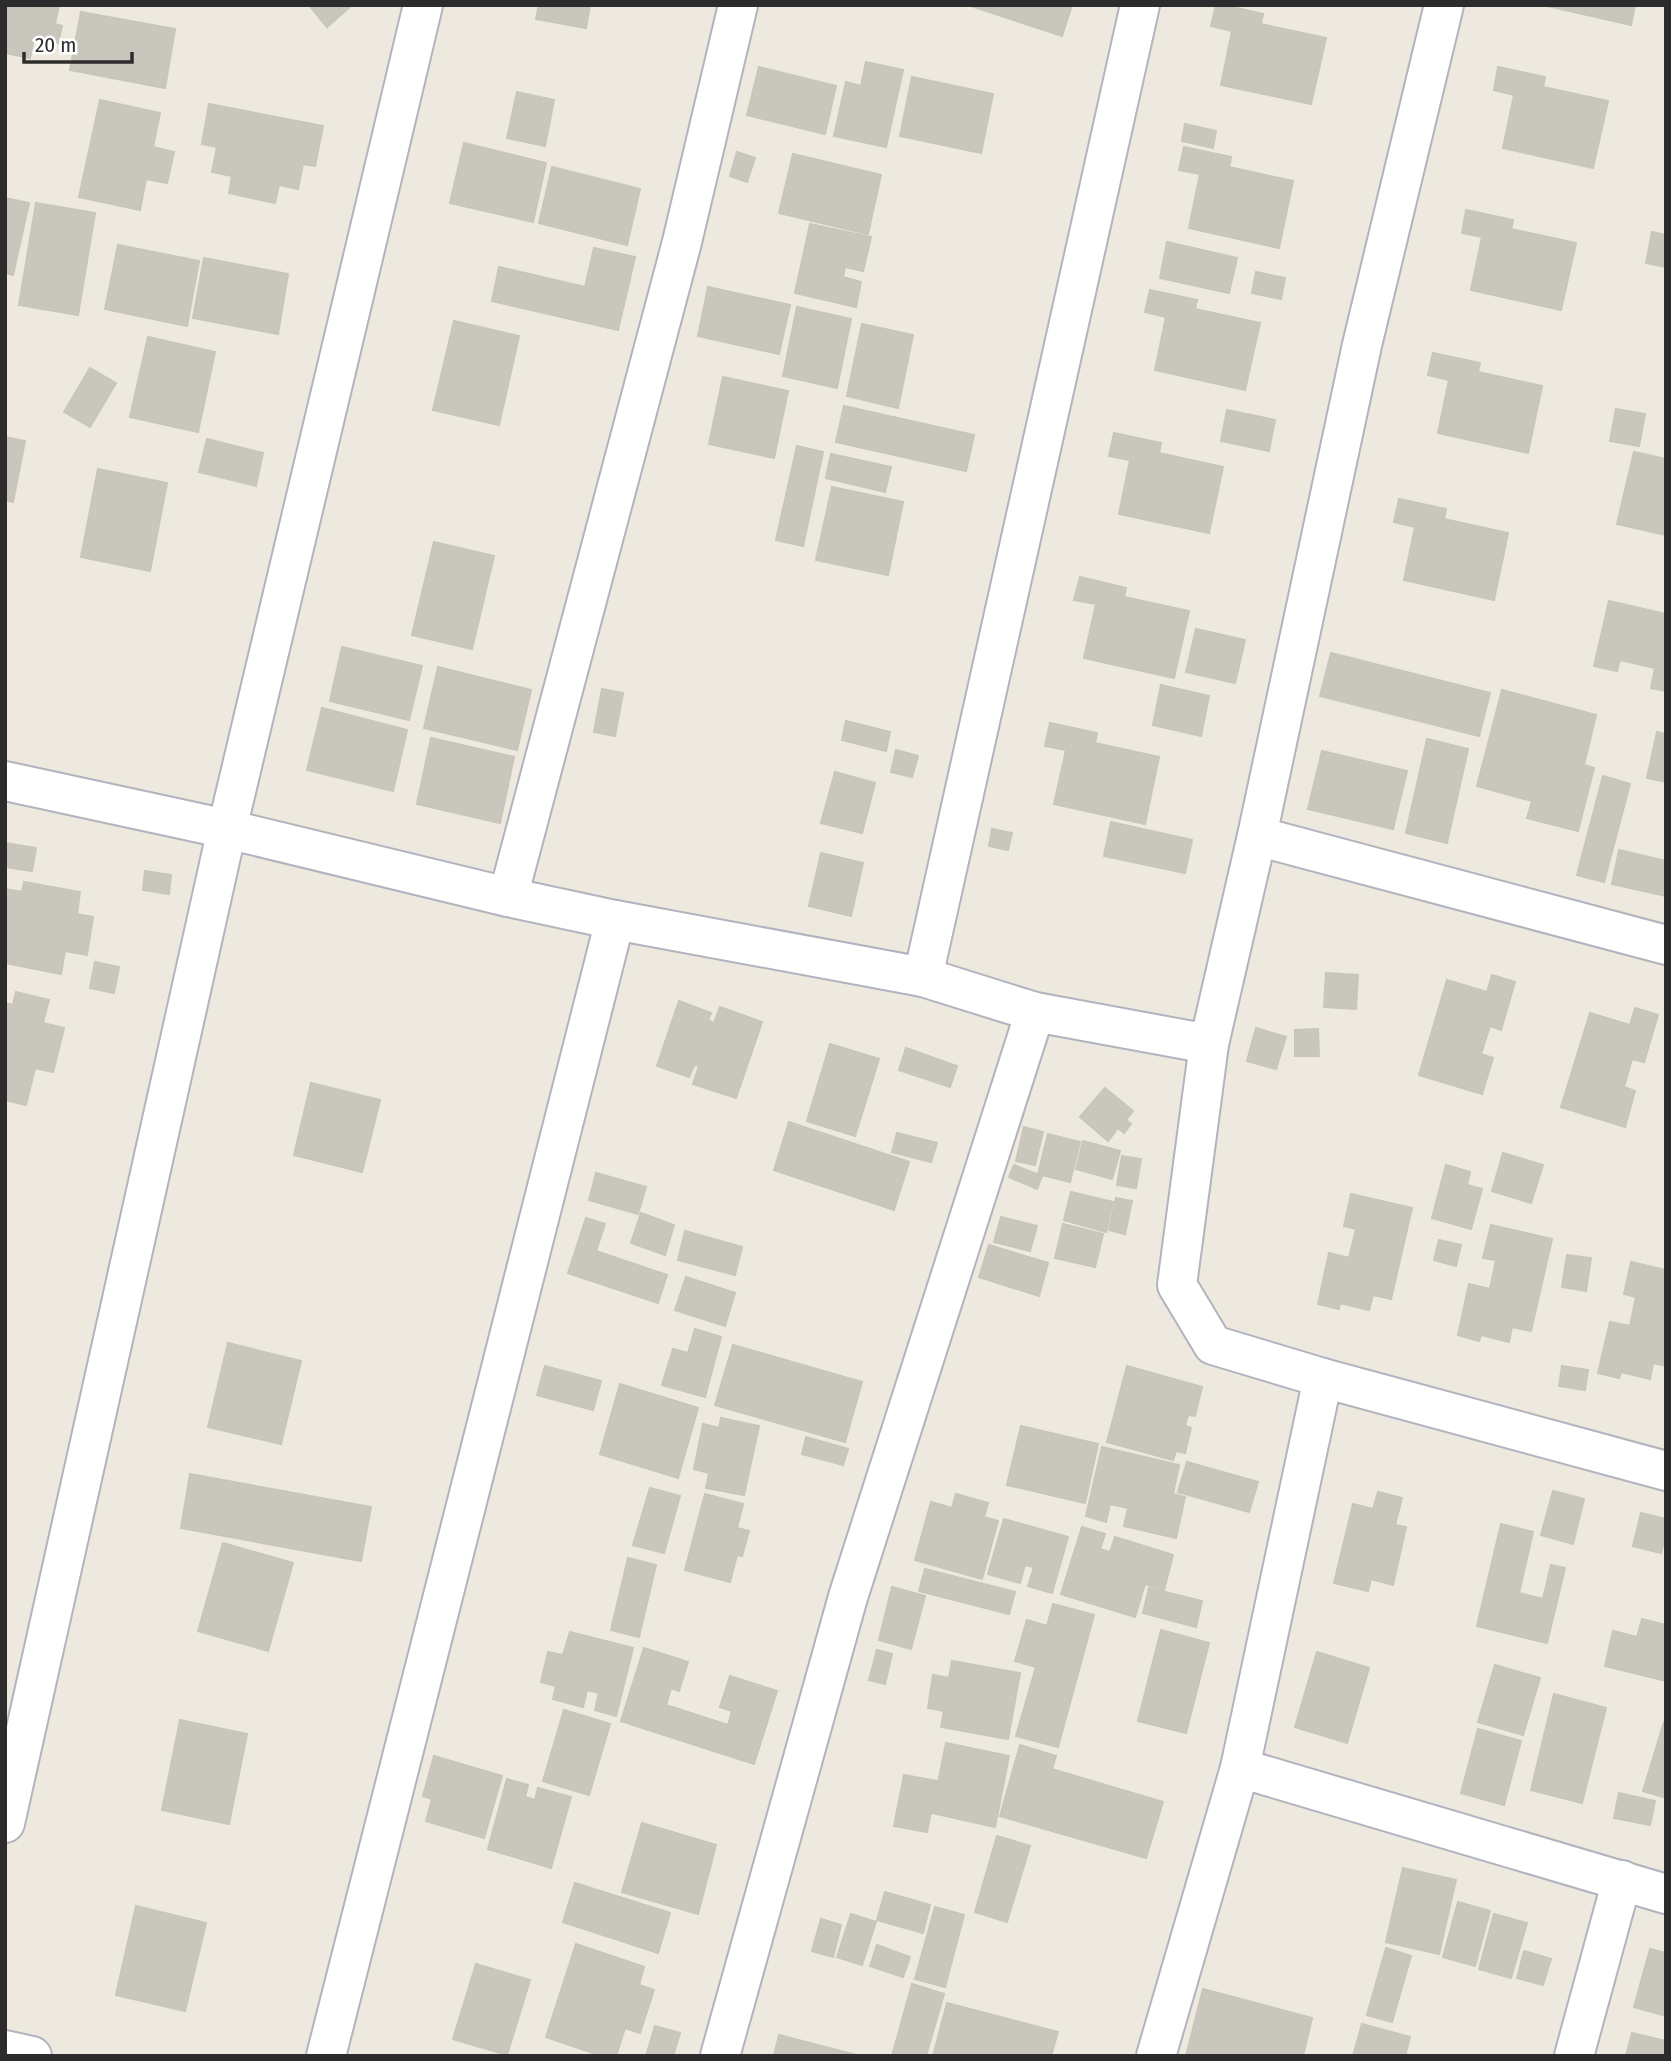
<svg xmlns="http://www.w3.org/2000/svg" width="1671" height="2061" font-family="'Fira Sans Condensed',sans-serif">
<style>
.building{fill:#c9c7bd;stroke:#c9c5b8;stroke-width:2}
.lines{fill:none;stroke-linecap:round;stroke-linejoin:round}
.street-casing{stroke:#b2b3bf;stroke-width:42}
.street{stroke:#fff;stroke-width:38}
</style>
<rect width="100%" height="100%" fill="#ede9df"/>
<g class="building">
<polygon points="5,5 41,7 41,5 59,5 55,24 62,26 58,43 34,38 30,58 5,53"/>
<polygon points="309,5 352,5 327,27"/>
<polygon points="539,5 590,5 586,28 536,19"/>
<polygon points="968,5 1072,5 1062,36"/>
<polygon points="1216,5 1224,5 1263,14 1261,24 1326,38 1311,104 1221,85 1232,31 1211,26"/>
<polygon points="1543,5 1635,5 1631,25"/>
<polygon points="81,12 175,29 165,88 70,70"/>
<polygon points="866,62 903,70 886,147 834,136 846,82 861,86"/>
<polygon points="759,67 836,86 825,134 747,115"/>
<polygon points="1498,67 1545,77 1543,87 1608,101 1593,168 1503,148 1514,95 1494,90"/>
<polygon points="912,77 993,94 981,153 900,136"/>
<polygon points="517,92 554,100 545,146 507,138"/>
<polygon points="100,100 160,113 153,147 174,152 167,183 146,179 140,210 79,197"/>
<polygon points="209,104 323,126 315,166 303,164 298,189 279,185 275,203 229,193 232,176 212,172 217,147 202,144"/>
<polygon points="1185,124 1216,131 1213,148 1182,141"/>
<polygon points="464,143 546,163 533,222 450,203"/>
<polygon points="1184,147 1231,157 1229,167 1293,181 1279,248 1189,228 1200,174 1179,170"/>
<polygon points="737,152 755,158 747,182 730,176"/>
<polygon points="793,154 881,175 868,234 779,213"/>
<polygon points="552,167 640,189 627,245 539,223"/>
<polygon points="5,198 29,203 13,275 5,273"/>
<polygon points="36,203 95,213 78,315 19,305"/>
<polygon points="1466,210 1513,220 1511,229 1576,243 1561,310 1471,290 1482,237 1462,233"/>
<polygon points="810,224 871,237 863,271 845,267 843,277 861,282 856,307 795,293"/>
<polygon points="1652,232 1666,235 1666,267 1646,263"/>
<polygon points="1167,242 1237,258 1229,293 1160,278"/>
<polygon points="118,245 199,261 187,326 105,309"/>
<polygon points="594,248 635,257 618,330 492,301 499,267 585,287"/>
<polygon points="204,258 288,274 278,334 193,318"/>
<polygon points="1256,272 1285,278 1281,299 1252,293"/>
<polygon points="708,287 790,305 779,354 698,336"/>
<polygon points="1150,290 1197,300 1195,309 1260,323 1245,390 1155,370 1166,317 1145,312"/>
<polygon points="797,307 851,319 837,388 783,376"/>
<polygon points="454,321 519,336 499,425 433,410"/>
<polygon points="862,324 913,335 898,408 847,396"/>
<polygon points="148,337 215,352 198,432 130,417"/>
<polygon points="1433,353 1480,363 1478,372 1542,386 1528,453 1438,433 1449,380 1428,375"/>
<polygon points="90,368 116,383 90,427 64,412"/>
<polygon points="723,377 788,391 774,458 709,444"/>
<polygon points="844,406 974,435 966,471 836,442"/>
<polygon points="1616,409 1645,414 1639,446 1610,441"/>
<polygon points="1227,410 1275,420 1269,451 1221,441"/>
<polygon points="1114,433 1161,443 1159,453 1223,467 1209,533 1119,514 1130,460 1109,456"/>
<polygon points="5,437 25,441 13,502 5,500"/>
<polygon points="207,439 263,453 256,486 199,472"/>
<polygon points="797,446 823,452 803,546 776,540"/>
<polygon points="1634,452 1666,459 1666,535 1617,524"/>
<polygon points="831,454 891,467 885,492 826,478"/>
<polygon points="98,469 167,483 150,571 81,557"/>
<polygon points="832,487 903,502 888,575 816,560"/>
<polygon points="1399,499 1446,509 1444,519 1508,533 1494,600 1404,580 1415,527 1394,522"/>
<polygon points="434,542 494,556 472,649 412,635"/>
<polygon points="1080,577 1126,588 1124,597 1189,611 1174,678 1084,658 1096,604 1074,600"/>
<polygon points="1609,601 1666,614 1666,691 1651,688 1655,668 1620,660 1617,671 1594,666"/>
<polygon points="1196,629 1245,640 1235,683 1186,672"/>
<polygon points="342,647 422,666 409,720 330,701"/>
<polygon points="1331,653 1490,693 1479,736 1320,696"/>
<polygon points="438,667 531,690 517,750 424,728"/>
<polygon points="1161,685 1209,696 1201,736 1153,725"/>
<polygon points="602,689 623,693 615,736 594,732"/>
<polygon points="1502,690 1596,715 1584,765 1594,768 1578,831 1527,818 1532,801 1477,786"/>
<polygon points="322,708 407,730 393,791 307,770"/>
<polygon points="846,721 890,732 886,751 842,740"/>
<polygon points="1050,723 1097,733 1095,743 1159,757 1145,824 1054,804 1066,750 1045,746"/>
<polygon points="1657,732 1666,734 1666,782 1647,778"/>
<polygon points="431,738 514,757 500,823 417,804"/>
<polygon points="1427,739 1468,749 1447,843 1406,833"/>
<polygon points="896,750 918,756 912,777 891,772"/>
<polygon points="1322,751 1407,771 1393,829 1308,809"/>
<polygon points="835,772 875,783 862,833 821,823"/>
<polygon points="1603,776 1630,784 1604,882 1577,875"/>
<polygon points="1111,822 1192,840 1185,873 1104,856"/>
<polygon points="992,829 1012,833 1008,850 989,846"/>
<polygon points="5,843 36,848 32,871 5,867"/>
<polygon points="1619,850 1666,861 1666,896 1612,884"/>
<polygon points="821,853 863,863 851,916 809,906"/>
<polygon points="145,871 171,875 169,894 143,890"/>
<polygon points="24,882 80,892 77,914 93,917 87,955 65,951 61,974 5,963 5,889 22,892"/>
<polygon points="95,962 119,967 114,993 90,988"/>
<polygon points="1326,973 1358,975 1356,1009 1324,1007"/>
<polygon points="1492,975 1515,982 1501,1030 1490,1026 1481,1054 1493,1058 1482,1094 1419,1075 1447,980 1487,992"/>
<polygon points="16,992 49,1000 43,1023 64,1028 53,1072 35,1068 26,1105 5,1100 5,1003 13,1005"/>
<polygon points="679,1001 711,1013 708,1020 714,1023 720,1007 762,1022 736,1098 693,1084 699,1066 694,1065 689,1077 657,1066"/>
<polygon points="1635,1008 1658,1015 1644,1062 1632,1059 1624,1087 1635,1091 1625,1127 1561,1107 1590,1013 1630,1025"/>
<polygon points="1256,1028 1286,1037 1276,1069 1247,1061"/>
<polygon points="1318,1029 1319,1056 1295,1056 1295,1030"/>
<polygon points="830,1044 879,1059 855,1136 807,1121"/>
<polygon points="906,1048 957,1066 950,1087 899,1070"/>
<polygon points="311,1083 380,1100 362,1172 294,1155"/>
<polygon points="1105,1088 1133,1111 1126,1120 1131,1124 1124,1133 1118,1128 1108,1141 1080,1117"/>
<polygon points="789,1122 909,1162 894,1210 774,1170"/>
<polygon points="1024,1127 1043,1132 1035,1165 1016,1161"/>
<polygon points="897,1133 937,1143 931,1162 892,1152"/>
<polygon points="1048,1134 1080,1142 1070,1182 1038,1174"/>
<polygon points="1083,1141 1120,1151 1112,1179 1076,1169"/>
<polygon points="1503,1153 1543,1165 1531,1203 1492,1191"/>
<polygon points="1122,1156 1141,1159 1136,1188 1117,1185"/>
<polygon points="1014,1165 1042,1176 1037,1189 1009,1177"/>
<polygon points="1446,1165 1470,1172 1467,1185 1482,1189 1471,1229 1432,1218"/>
<polygon points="596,1173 646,1187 638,1214 589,1200"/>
<polygon points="1071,1192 1113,1202 1106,1232 1064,1220"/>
<polygon points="1351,1194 1412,1208 1391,1299 1373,1295 1369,1310 1340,1303 1339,1309 1318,1304 1329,1253 1349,1258 1356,1229 1344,1226"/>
<polygon points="1116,1198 1132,1201 1125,1234 1109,1230"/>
<polygon points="641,1213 674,1225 665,1255 631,1243"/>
<polygon points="1001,1217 1037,1226 1030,1251 994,1242"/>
<polygon points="586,1218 605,1224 596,1251 667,1275 658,1303 568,1273"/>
<polygon points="1063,1224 1103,1234 1095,1267 1055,1258"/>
<polygon points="1491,1225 1552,1239 1531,1331 1512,1327 1509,1342 1481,1335 1479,1341 1458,1335 1469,1284 1490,1289 1496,1260 1483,1258"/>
<polygon points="685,1231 742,1247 735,1275 678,1260"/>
<polygon points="1439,1240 1461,1245 1456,1266 1434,1260"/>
<polygon points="989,1245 1048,1263 1039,1296 979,1277"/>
<polygon points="1567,1255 1591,1258 1586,1291 1562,1287"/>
<polygon points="1631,1262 1666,1270 1666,1366 1653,1363 1650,1379 1621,1372 1619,1378 1598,1373 1610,1322 1630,1326 1636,1297 1624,1294"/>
<polygon points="686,1277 735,1293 725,1326 675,1310"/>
<polygon points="695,1329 721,1337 705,1397 662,1385 673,1349 688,1353"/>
<polygon points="228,1343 301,1361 281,1444 208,1427"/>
<polygon points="733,1345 862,1382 845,1442 715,1405"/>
<polygon points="545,1366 601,1381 593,1410 537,1395"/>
<polygon points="1127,1366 1202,1387 1195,1416 1188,1415 1185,1426 1191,1428 1185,1453 1176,1451 1173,1460 1107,1442"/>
<polygon points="1562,1366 1588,1370 1585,1390 1559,1386"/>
<polygon points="620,1384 698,1408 678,1478 600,1454"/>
<polygon points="721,1418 759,1426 744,1495 706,1488 709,1473 694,1469 703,1424 719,1428"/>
<polygon points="1021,1426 1098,1444 1085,1503 1007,1485"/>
<polygon points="806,1437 848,1449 843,1465 802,1454"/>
<polygon points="1102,1447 1179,1465 1173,1494 1185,1497 1176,1538 1124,1526 1128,1508 1110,1504 1106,1522 1086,1516"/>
<polygon points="1187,1462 1258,1482 1249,1512 1178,1492"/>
<polygon points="190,1474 371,1507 361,1561 181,1528"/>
<polygon points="650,1488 680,1496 664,1553 633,1545"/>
<polygon points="1553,1491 1584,1499 1573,1544 1541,1535"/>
<polygon points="1378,1492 1402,1498 1395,1525 1406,1527 1393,1585 1371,1579 1368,1591 1334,1583 1353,1504 1373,1509"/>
<polygon points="705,1494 743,1504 737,1528 749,1531 742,1556 737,1555 730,1582 685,1570"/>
<polygon points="956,1494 988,1503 984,1517 998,1521 982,1579 915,1560 931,1502 952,1508"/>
<polygon points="1641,1513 1666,1519 1666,1534 1661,1553 1633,1546"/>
<polygon points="1004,1519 1068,1537 1052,1593 1028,1586 1034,1567 1025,1565 1020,1583 988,1574"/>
<polygon points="1501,1524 1533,1532 1519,1593 1543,1599 1551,1565 1565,1568 1547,1643 1477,1626"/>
<polygon points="1082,1527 1105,1534 1100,1549 1110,1552 1115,1537 1173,1555 1164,1590 1145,1584 1135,1617 1061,1594"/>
<polygon points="223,1543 293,1563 268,1651 198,1631"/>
<polygon points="628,1558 656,1565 639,1637 611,1630"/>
<polygon points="925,1569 1015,1592 1009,1614 919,1591"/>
<polygon points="892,1587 925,1596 911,1649 879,1640"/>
<polygon points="1149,1588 1202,1601 1196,1627 1143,1613"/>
<polygon points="1053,1604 1094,1615 1058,1747 1016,1736 1036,1667 1015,1661 1027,1620 1047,1626"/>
<polygon points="1642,1619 1666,1625 1666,1681 1605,1666 1613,1631 1637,1637"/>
<polygon points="1161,1630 1209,1643 1186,1733 1138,1721"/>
<polygon points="570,1632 633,1648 616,1716 595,1710 599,1693 587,1690 583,1707 553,1699 556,1686 541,1682 548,1652 563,1655"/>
<polygon points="644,1648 688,1662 679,1691 671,1688 666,1705 728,1725 732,1711 720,1707 730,1676 777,1691 754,1764 621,1721"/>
<polygon points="877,1650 892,1654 885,1684 869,1680"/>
<polygon points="1317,1652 1369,1668 1347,1743 1295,1727"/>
<polygon points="952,1661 1020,1673 1008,1739 941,1727 944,1711 928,1708 933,1675 949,1678"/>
<polygon points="1495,1665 1540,1678 1523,1735 1478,1722"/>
<polygon points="1554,1694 1606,1708 1582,1803 1531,1790"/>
<polygon points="564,1710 610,1724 589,1795 543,1781"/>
<polygon points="180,1720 247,1734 229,1824 162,1810"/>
<polygon points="1664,1722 1666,1722 1666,1798 1643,1791"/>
<polygon points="1478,1729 1521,1741 1504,1805 1461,1793"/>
<polygon points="946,1743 1009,1756 995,1827 932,1813"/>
<polygon points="1020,1745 1056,1756 1052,1769 1163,1802 1146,1858 1000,1816"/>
<polygon points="434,1756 502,1776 484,1838 426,1821 432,1799 423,1796"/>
<polygon points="904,1775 937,1781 927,1832 894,1826"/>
<polygon points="507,1779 528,1785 525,1797 535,1800 538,1788 571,1797 551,1868 488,1849"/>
<polygon points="1619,1793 1655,1801 1650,1825 1614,1818"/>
<polygon points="642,1823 716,1845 698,1914 622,1892"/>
<polygon points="997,1836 1030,1846 1007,1922 975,1912"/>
<polygon points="1403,1868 1456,1880 1439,1954 1386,1942"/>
<polygon points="575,1883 670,1913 658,1953 563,1922"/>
<polygon points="885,1892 930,1905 923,1933 877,1920"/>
<polygon points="1458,1902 1490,1911 1475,1966 1443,1957"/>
<polygon points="136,1906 206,1923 185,2011 116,1995"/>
<polygon points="935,1907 964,1915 945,1987 915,1979"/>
<polygon points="851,1914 876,1922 862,1965 837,1957"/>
<polygon points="1494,1914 1527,1923 1511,1978 1479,1969"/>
<polygon points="821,1919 841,1925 833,1957 812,1951"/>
<polygon points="576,1944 644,1967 639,1985 654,1990 640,2033 625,2028 616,2056 602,2056 546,2037"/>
<polygon points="877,1945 910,1957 903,1977 870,1966"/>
<polygon points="1386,1948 1411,1956 1392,2022 1367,2015"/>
<polygon points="1650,1949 1666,1953 1666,2016 1634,2007"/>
<polygon points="1524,1951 1551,1959 1543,1985 1517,1978"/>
<polygon points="476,1964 530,1980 507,2055 453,2039"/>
<polygon points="912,1984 944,1994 926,2056 892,2056"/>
<polygon points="1203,1989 1312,2018 1303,2056 1186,2056"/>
<polygon points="947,2003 1058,2032 1051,2056 933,2056"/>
<polygon points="1362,2024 1410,2037 1405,2056 1353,2056"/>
<polygon points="655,2026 680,2033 673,2056 646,2056"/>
<polygon points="1632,2033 1666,2041 1666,2056 1626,2056"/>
<polygon points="779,2035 860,2056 774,2056"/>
</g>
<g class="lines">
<g class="street-casing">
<g id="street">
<polyline points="1444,5 1362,345 1257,836 1209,1044 1177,1285 1213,1345 1323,1378 1666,1471"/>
<polyline points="5,781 227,829 508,897 615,920 923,977 1035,1012 1209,1044"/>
<polyline points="1257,836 1666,945"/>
<polyline points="508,897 682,242 738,5"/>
<polyline points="923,977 1140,5"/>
<polyline points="1240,1768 1666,1894"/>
<polyline points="5,1823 227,829 423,5"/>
<polyline points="5,2050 32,2056"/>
<polyline points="326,2056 615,920"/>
<polyline points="720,2056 848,1597 1035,1012"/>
<polyline points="1156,2056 1240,1768 1323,1378"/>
<polyline points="1574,2056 1622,1880"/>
</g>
</g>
<use href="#street" class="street"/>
</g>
<rect width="1671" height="2061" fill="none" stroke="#2c2c2c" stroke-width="14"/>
<path d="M24 52v10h108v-10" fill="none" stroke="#2c2c2c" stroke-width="3.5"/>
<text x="35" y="52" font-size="21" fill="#2c2c2c" stroke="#ffffff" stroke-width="5" paint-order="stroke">20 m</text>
</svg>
